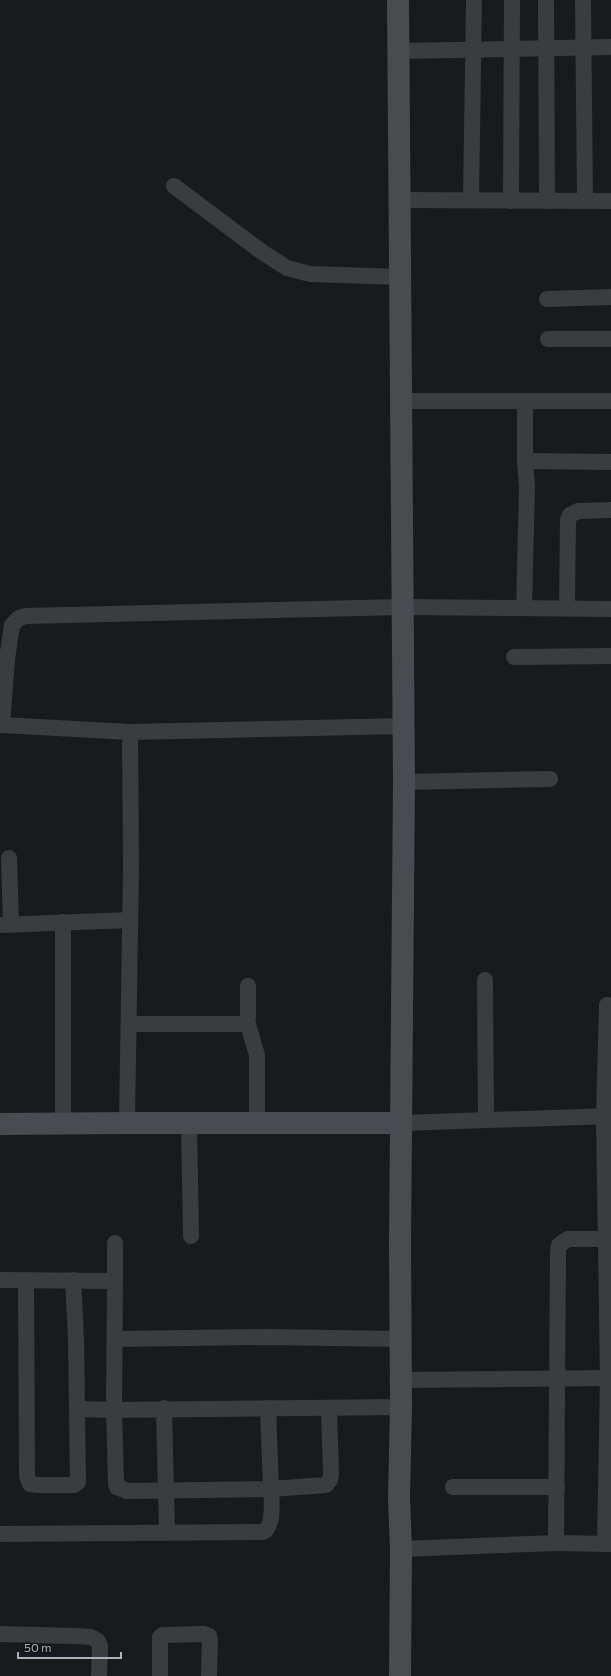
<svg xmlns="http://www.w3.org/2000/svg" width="611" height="1676" font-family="Commissioner,sans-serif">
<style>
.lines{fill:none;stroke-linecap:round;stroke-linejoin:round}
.street{stroke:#3a3c40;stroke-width:16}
.secondary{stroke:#494b50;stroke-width:22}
</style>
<rect width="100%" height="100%" fill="#191a1c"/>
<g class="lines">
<g class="street">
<polyline points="546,0 547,201"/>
<polyline points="583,0 585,201"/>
<polyline points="398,51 611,47"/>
<polyline points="174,186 262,252 287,268 310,274 399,277"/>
<polyline points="399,200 611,201"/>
<polyline points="471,200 474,0"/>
<polyline points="511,201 512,0"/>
<polyline points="547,299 611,297"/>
<polyline points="548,339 611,339"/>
<polyline points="400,401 611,401"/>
<polyline points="525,461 611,462"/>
<polyline points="524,608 527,487 525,461 525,401"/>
<polyline points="567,608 568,520 570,515 578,511 611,510"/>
<polyline points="514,657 611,656"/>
<polyline points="0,658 7,659 2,725 130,732 131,867 127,1123"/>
<polyline points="7,659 12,625 19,618 26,616 401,607 611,609"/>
<polyline points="130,732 403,726"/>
<polyline points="404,782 550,779"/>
<polyline points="9,858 11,924"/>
<polyline points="0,925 130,920"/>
<polyline points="485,980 486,1120"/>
<polyline points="247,1021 257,1055 257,1124"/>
<polyline points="129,1024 244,1024 248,1018 248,986"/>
<polyline points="401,1123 611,1116"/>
<polyline points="63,1124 63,922"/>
<polyline points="189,1124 191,1236"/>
<polyline points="0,1280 115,1281 114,1410 116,1483 117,1487 127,1491 271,1489 268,1408"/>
<polyline points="26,1280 27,1476 30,1484 35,1485 74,1485 78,1482 76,1338 73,1280"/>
<polyline points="115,1281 115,1243"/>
<polyline points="115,1339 265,1337 402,1339"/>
<polyline points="401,1380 611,1378"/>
<polyline points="164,1408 167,1532"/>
<polyline points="77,1409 114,1410 401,1407"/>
<polyline points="453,1487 557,1487"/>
<path d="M 0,1534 L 263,1532 C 274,1527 272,1500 271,1489 L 326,1485 L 330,1480 L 331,1475 L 329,1408"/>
<polyline points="556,1543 558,1252 559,1245 568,1239 611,1239"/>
<polyline points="605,1544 608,1378 604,1117 607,1005"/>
<polyline points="401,1549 556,1543 611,1544"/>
<polyline points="0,1634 74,1636 91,1637 98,1641 100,1646 99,1676"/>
<polyline points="160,1676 160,1637 163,1635 204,1634 209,1636 210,1640 209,1676"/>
</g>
<g class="secondary">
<polyline points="398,0 404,782 400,1242 401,1407 399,1498 401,1549 400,1676"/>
<polyline points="0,1124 127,1123 401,1123"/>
</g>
</g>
<path d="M18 1652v6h103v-6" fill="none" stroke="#acb2bb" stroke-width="2"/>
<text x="24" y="1652" font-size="12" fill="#acb2bb" stroke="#141417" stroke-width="3" paint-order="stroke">50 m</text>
</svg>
